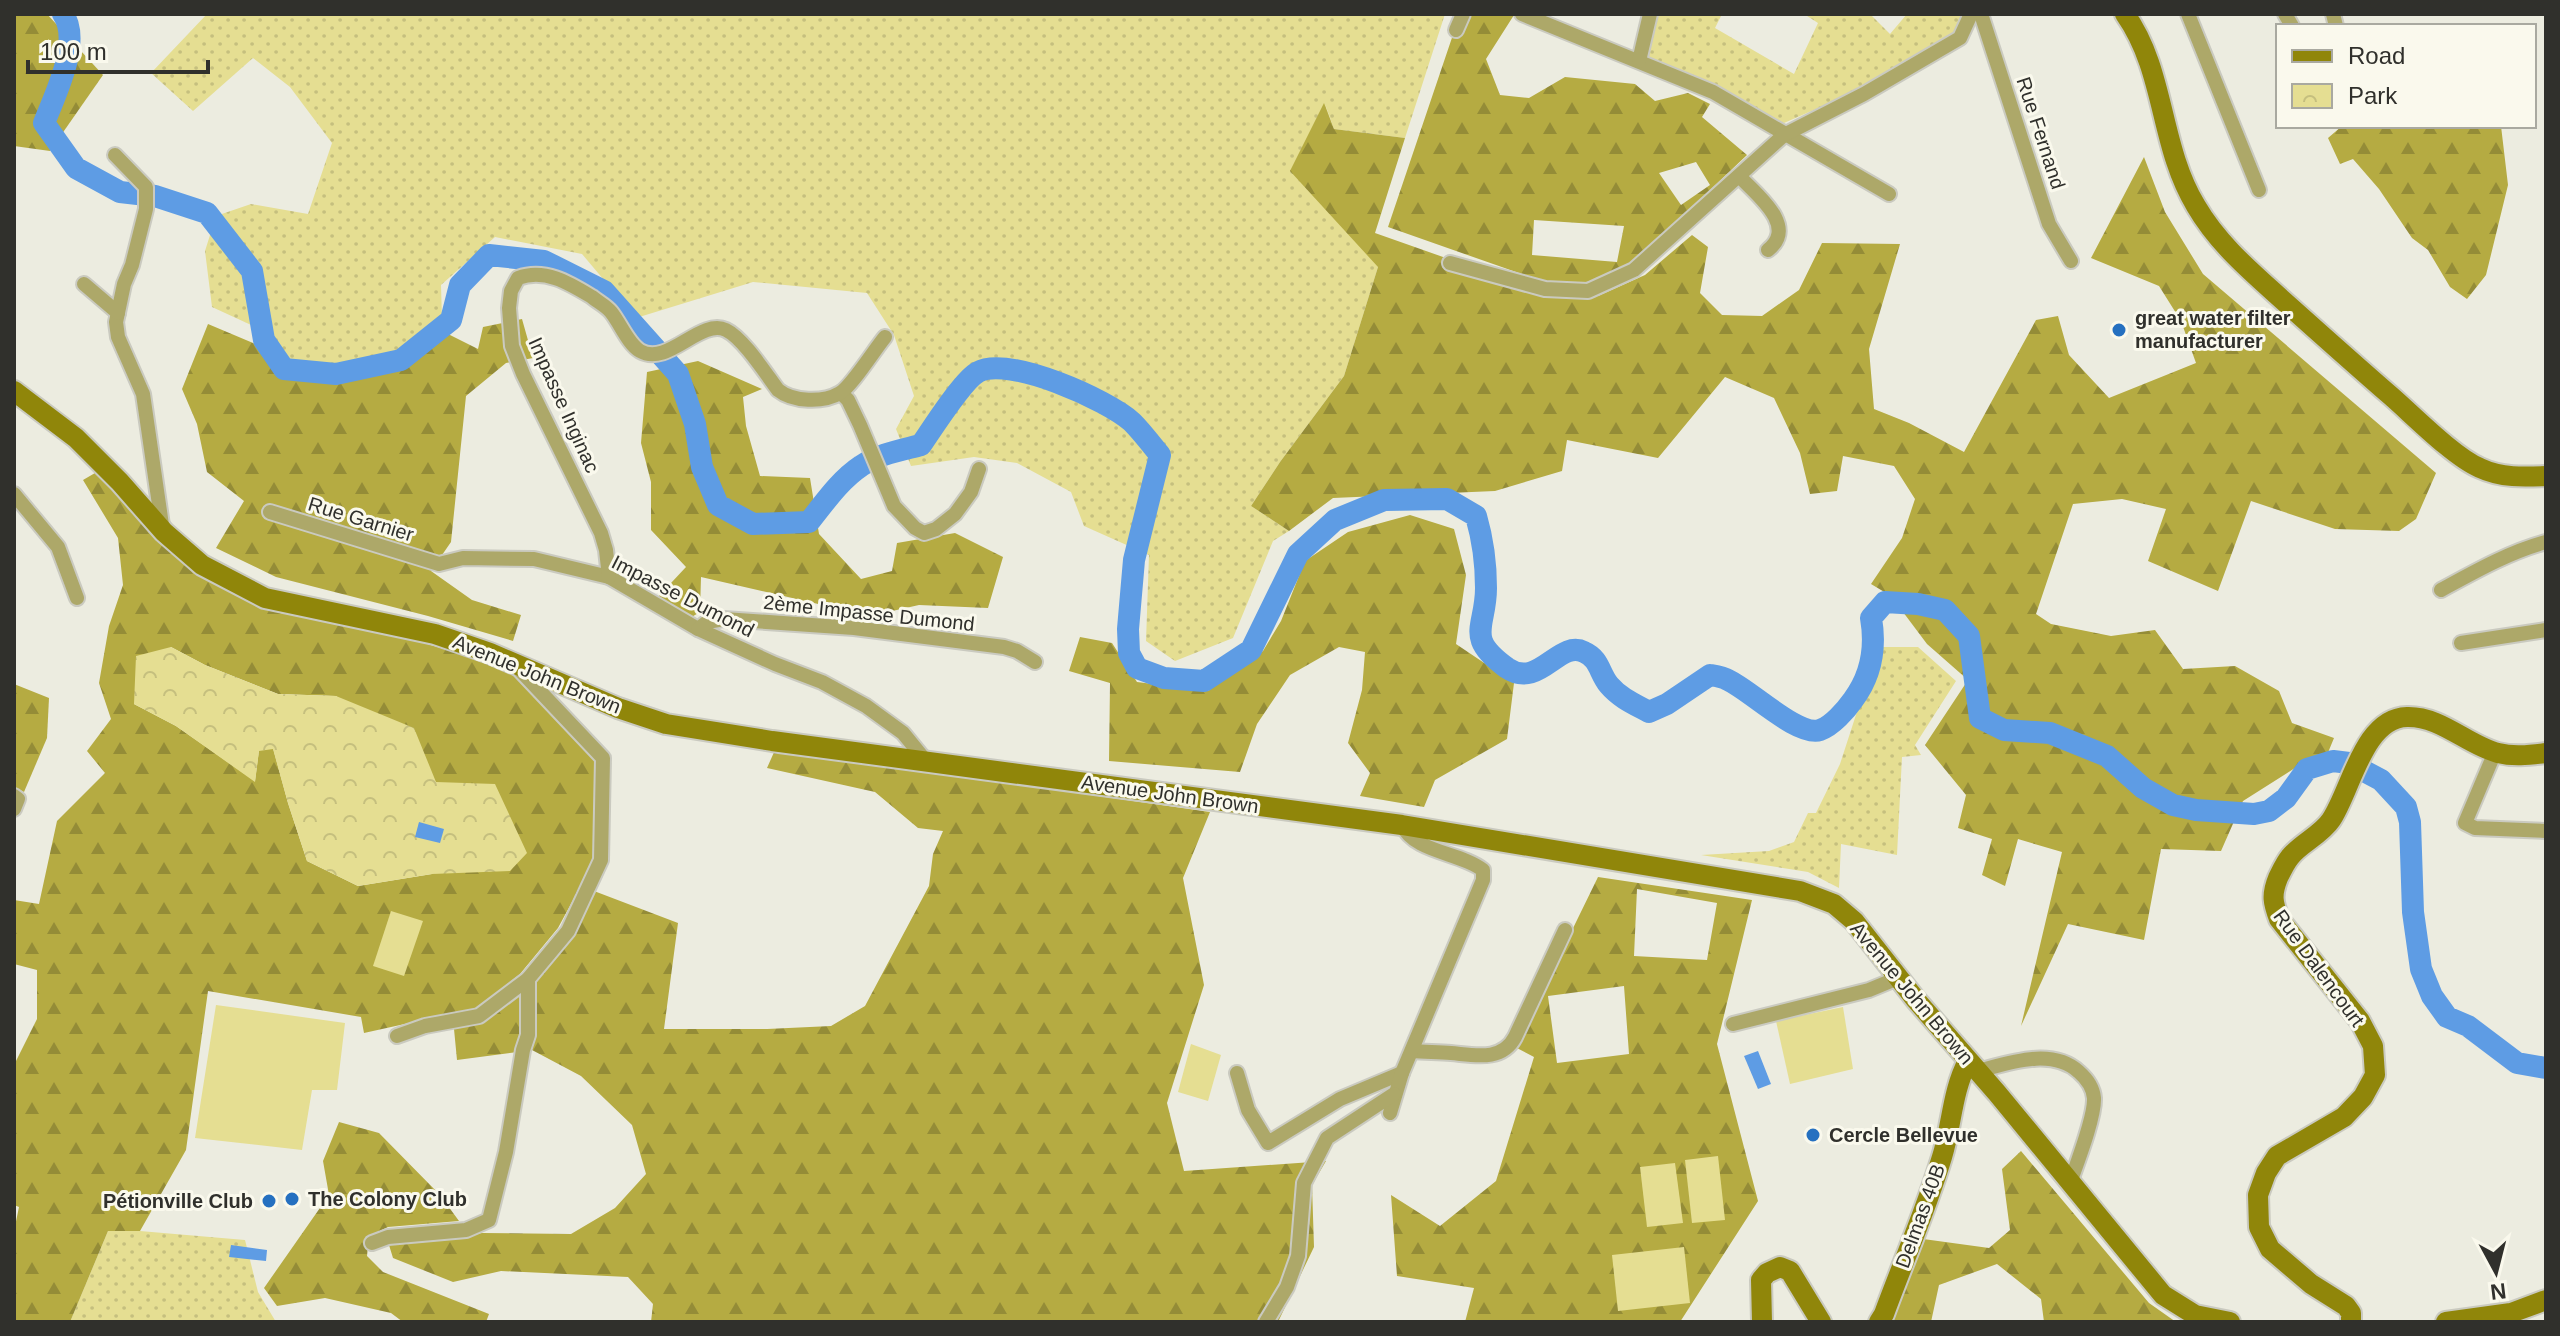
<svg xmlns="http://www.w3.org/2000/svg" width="2560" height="1336" font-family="Arial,sans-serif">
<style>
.grass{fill:url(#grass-dots)}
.forest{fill:url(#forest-firs);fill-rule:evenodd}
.park{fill:url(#park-crowns)}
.garden{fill:#e5de92}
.water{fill:#5e9ce4}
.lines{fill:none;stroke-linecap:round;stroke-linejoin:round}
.river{stroke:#5e9ce4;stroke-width:22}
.street-casing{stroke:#cacac0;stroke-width:18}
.secondary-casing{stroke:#cacac0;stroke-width:24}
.street{stroke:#ada869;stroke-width:14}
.secondary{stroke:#90860a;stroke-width:20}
.poi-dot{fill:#2570c0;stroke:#faf9ed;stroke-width:3}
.labels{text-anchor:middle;stroke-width:6;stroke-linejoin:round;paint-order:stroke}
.street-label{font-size:20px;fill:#30302c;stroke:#faf9ed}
.poi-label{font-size:20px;font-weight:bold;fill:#30302c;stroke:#faf9ed;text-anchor:start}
</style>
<defs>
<pattern id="grass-dots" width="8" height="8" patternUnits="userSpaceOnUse" patternTransform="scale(2)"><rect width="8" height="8" fill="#e5de92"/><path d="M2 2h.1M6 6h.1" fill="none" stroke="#c5bf7e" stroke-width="1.8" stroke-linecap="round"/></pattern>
<pattern id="forest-firs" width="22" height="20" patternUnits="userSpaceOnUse" patternTransform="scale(2)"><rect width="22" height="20" fill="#b5ab42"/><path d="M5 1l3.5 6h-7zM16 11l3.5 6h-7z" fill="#948c37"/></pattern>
<pattern id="park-crowns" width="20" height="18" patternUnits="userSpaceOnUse" patternTransform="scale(2)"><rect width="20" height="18" fill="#e5de92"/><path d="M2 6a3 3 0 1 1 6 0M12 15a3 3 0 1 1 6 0" fill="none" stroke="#c5bf7e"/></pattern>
</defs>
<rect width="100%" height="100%" fill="#ecece0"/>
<g class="grass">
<polygon points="207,14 1445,14 1405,138 1334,129 1325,104 1378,267 1344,376 1280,462 1251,506 1289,531 1273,541 1233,638 1175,661 1146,641 1149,555 1084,526 1071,492 1017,463 974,457 911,466 896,429 914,396 894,335 867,293 753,282 636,318 582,254 495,237 441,285 442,319 398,355 336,368 288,361 264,331 212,307 205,251 216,216 251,204 308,214 332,143 290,87 253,58 193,111 151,73"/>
<polygon points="1659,14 1722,14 1715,28 1794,74 1818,23 1804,14 1870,14 1890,34 1907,14 1966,14 1957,41 1925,68 1880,81 1784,123 1647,58"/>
<polygon points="1878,647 1918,647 1956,681 1915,745 1921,755 1902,757 1897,855 1841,844 1839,888 1808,872 1701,855 1769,851 1794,842 1808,813 1816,813 1840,764"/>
<polygon points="108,1231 140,1231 245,1240 258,1292 276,1322 70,1322"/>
</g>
<g class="forest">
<polygon points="14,14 47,14 103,75 50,151 14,146"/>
<path d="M 1460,14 L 1514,15 L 1486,59 L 1500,95 L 1529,98 L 1565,77 L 1635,84 L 1655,101 L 1688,93 L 1710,104 L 1702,117 L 1747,155 L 1633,263 L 1591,283 L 1547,283 L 1388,227 ZM 1696,162 L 1710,185 L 1681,205 L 1659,173 ZM 1534,220 L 1624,226 L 1617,262 L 1532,255 Z"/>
<polygon points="1324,103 1334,129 1405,138 1375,233 1548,294 1598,296 1645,275 1692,235 1708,247 1700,293 1722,315 1762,316 1799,290 1822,243 1900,244 1869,349 1874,409 1909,423 1964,452 2036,320 2058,316 2069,355 2109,398 2196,363 2181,321 2159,286 2091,258 2144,157 2165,212 2203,274 2436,473 2416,519 2399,531 2335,529 2251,501 2218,591 2148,561 2166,509 2122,499 2073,504 2036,614 2051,624 2111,636 2155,630 2183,669 2235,666 2279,691 2292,723 2334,738 2327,755 2306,761 2243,801 2221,851 2161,849 2144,940 2068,924 2021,1026 2062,852 2018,839 2005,886 1982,875 1992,839 1958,828 1966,795 1925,745 1968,680 1927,644 1891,596 1871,584 1902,538 1915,499 1894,466 1843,456 1837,491 1810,494 1800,453 1774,398 1725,377 1658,458 1567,440 1562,471 1495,491 1333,498 1289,531 1251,506 1280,462 1344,376 1378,267 1290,171"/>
<polygon points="2342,126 2501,126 2508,185 2486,275 2467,299 2450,287 2428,250 2412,238 2379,189 2353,159 2340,164 2328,138"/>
<polygon points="522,319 533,358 506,363 466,396 451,542 431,571 472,600 521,615 513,641 428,616 276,577 216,548 244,501 207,472 197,424 182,389 208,324 258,345 278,371 338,379 410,361 446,333 478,349 483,327"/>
<polygon points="698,361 762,389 743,397 746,426 760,476 810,478 819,534 861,579 892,571 897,543 955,533 1003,557 988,608 919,605 870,616 701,577 700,612 690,618 656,599 686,567 651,530 651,482 641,443 647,372"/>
<path d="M 95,473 L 208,579 L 505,667 L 601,759 L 594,861 L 558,928 L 520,974 L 477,1008 L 364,1033 L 361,1017 L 208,991 L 186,1150 L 140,1231 L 108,1231 L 70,1322 L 14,1322 L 14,1231 L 19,1207 L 14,1205 L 14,1065 L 37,1019 L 37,970 L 14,964 L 14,900 L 39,904 L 57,821 L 105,773 L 87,751 L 111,719 L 99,683 L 109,626 L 123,585 L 118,538 L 83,480 ZM 171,647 L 205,665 L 278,694 L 336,696 L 436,782 L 432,874 L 358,886 L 307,861 L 288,803 L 273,748 L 259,750 L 255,781 L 176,726 L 134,704 Z"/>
<polygon points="1410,515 1454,529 1466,575 1456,644 1514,683 1507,739 1435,780 1424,807 1360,796 1370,773 1348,743 1362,690 1365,652 1339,647 1290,675 1257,724 1240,772 1109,761 1110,683 1069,671 1080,637 1112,643 1137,682 1208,691 1263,651 1281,621 1305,561 1348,532"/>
<polygon points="14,684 49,698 47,738 24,792 14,787"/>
<polygon points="775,750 1210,812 1183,878 1204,985 1167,1103 1184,1171 1326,1161 1312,1185 1314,1247 1278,1322 651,1322 653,1304 628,1277 501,1271 453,1282 393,1258 389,1245 482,1233 571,1234 615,1208 646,1174 632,1125 581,1076 532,1050 457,1060 454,1029 484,1022 523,993 559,952 594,891 678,923 664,1029 767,1029 831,1026 865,1006 929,886 933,854 943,831 918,828 875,792 767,768"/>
<path d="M 1598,877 L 1752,900 L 1717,1044 L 1758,1201 L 1680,1322 L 1465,1322 L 1474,1288 L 1397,1276 L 1391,1195 L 1440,1226 L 1496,1181 L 1534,1057 L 1515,1047 ZM 1637,889 L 1717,903 L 1707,960 L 1634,956 ZM 1624,986 L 1629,1054 L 1557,1063 L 1548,996 Z"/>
<polygon points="339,1122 379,1133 440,1195 459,1221 388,1227 369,1236 367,1256 383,1272 489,1314 486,1322 403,1322 391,1313 325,1298 277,1306 264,1288 329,1195 323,1161"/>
<polygon points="2021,1151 2149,1303 2176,1322 2044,1322 2041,1299 1997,1264 1939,1285 1931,1322 1891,1322 1916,1238 1989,1248 2010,1230 2002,1169"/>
</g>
<polygon class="park" points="171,647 205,665 278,694 336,696 414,728 436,782 495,784 527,853 510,871 432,874 358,886 307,861 288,803 273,749 259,751 255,782 176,726 134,704 136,656"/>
<g class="garden">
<polygon points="391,911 423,921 404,976 373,966"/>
<polygon points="216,1005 345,1023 337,1090 312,1090 302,1150 195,1138"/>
<polygon points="1843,1007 1853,1069 1790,1084 1776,1021"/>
<polygon points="1191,1044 1221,1055 1208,1101 1178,1092"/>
<polygon points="1718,1156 1725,1220 1692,1223 1685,1160"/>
<polygon points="1675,1163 1683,1223 1647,1227 1640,1167"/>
<polygon points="1684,1247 1690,1303 1618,1311 1612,1255"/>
</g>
<g class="water">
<polygon points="419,822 444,829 440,843 415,837"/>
<polygon points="1758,1051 1771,1084 1758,1089 1744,1056"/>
<polygon points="231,1245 267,1250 266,1261 229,1257"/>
</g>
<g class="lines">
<path class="river" d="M 63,14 C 82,41 55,95 44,123 L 76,168 L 120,192 L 155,196 L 207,213 L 252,271 L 264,340 L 284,369 L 336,374 L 401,360 L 451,320 L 460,285 L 489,255 L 544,261 L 604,291 L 678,374 L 695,424 L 702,467 L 718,505 L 753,524 L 809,522 C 825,502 840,480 861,466 C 878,454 902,450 921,445 C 932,429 963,380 978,372 C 1008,355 1108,400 1132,422 C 1142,432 1151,444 1160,455 L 1134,560 L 1128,629 L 1129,653 L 1137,668 L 1164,678 L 1204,681 L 1251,650 L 1298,554 L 1335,520 L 1384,500 L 1447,499 L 1476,516 C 1483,540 1486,563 1486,588 C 1486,628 1464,637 1507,668 C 1539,690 1559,639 1584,652 C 1600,659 1599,673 1609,685 C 1620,698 1634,704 1649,712 L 1667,704 L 1710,675 C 1716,676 1723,677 1728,680 C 1750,690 1798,737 1820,730 C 1832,726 1846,710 1853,700 C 1871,676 1876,647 1871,618 L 1885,602 L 1918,604 L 1945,610 L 1969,636 L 1980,718 L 2004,730 L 2050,733 L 2107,756 L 2143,788 L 2173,805 L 2196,810 L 2254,814 L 2269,811 L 2286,798 L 2307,769 L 2333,761 L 2349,763 L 2381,780 L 2406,807 L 2410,822 L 2413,912 L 2421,969 L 2432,996 L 2447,1017 L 2468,1026 L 2517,1063 L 2546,1068"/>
<g class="street-casing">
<g id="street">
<polyline points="1522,14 1713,92 1889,194"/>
<polyline points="1981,14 2049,224 2071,261"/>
<polyline points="2188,14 2259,190"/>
<polyline points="2285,14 2292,26"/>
<polyline points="2333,14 2336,26"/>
<polyline points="1456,30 1463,14"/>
<polyline points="1639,61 1650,14"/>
<polyline points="115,155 146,187 146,209 132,265 124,284 116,322 118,337 143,394 163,532"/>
<path d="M 1740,177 C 1757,195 1798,226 1768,250"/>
<polyline points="1450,263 1545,289 1588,291 1634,270 1784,135 1864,94 1960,38 1971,14"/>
<polyline points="84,284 118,313"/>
<polyline points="841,393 848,400 860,425 894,506 915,528 924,533 936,529 955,514 971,492 979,469"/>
<polyline points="14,494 58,547 77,598"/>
<polyline points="270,512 439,564 463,558 534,559 609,577 698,629 775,664 822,682 866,706 903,733 925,760"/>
<path d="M 609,577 L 606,550 L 601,533 L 523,374 L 512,346 L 509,308 L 511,291 L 518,278 C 545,268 569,283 592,297 C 598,302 606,306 611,312 C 620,323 628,344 640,351 C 668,367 700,318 726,330 C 743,338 766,374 778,390 C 793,402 823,403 840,393 C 851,387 875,349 885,337"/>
<path d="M 2441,590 C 2474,572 2509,552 2546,542"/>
<polyline points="698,629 707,622 724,619 854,628 1004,647 1017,651 1035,662"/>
<polyline points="2461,643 2546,630"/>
<polyline points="2495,752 2465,823 2475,828 2546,831"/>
<polyline points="14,796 18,799 14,809"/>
<polyline points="1733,1024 1869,990 1898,978"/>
<polyline points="397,1036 425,1026 479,1016 528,979 568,931 601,860 603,758 518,668"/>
<path d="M 1412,1051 C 1425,1052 1438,1052 1451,1053 C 1474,1055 1502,1062 1515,1037 L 1565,930"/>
<path d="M 1978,1071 C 2009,1063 2052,1047 2079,1072 C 2087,1079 2093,1087 2094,1098 C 2095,1117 2077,1163 2070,1183"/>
<polyline points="1237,1073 1248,1110 1268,1143 1340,1099 1402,1073"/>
<path d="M 1390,1113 L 1402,1073 L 1483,880 L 1483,870 C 1460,852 1415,853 1402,825"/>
<polyline points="372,1243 388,1237 466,1230 489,1220 506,1152 523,1050 528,1035 528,979"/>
<polyline points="1266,1322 1287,1287 1298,1256 1304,1183 1327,1138 1394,1094"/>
</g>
</g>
<g class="secondary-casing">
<g id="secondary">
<path d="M 2125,14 C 2166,72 2159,145 2196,206 C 2217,242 2247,268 2277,295 C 2315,329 2353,363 2391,396 C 2414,416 2454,457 2480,468 C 2501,478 2524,477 2546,476"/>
<polyline points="14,391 76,438 120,482 164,532 202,565 265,598 435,634 490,653 618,708 666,724 772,741 1402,825 1800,891 1834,904 1854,921 1916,1000 1997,1093 2163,1295 2195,1315 2230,1322"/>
<polyline points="1762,1322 1761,1280 1767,1273 1780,1267 1790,1271 1821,1322"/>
<path d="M 1879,1322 L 1884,1314 C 1903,1262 1926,1210 1942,1157 C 1952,1125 1952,1091 1968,1061"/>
<path d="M 2351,1322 L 2351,1313 L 2346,1306 L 2311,1284 L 2270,1249 L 2259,1227 L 2258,1195 L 2266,1173 L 2277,1156 L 2344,1117 L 2363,1097 L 2375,1075 L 2373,1046 L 2360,1021 L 2279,919 C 2273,903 2271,895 2278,878 C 2281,872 2285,863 2290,857 C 2301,843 2321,835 2331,820 C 2351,791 2363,718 2407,717 C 2441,716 2467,745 2498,753 C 2514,757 2529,755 2546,753"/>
<polyline points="2446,1322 2511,1313 2546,1300"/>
</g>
</g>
<use href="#street" class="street"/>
<use href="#secondary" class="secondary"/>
</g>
<g class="poi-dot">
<circle cx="2119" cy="330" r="8"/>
<circle cx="1813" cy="1135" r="8"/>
<circle cx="292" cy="1199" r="8"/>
<circle cx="269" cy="1201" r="8"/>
</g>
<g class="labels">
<g class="street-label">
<text transform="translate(2041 133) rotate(72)" y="7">Rue Fernand</text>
<text transform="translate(564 405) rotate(66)" y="7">Impasse Inginac</text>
<text transform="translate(361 519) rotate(17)" y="7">Rue Garnier</text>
<text transform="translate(683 596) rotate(27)" y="7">Impasse Dumond</text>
<text transform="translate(869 613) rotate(6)" y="7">2ème Impasse Dumond</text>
<text transform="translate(537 674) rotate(22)" y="7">Avenue John Brown</text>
<text transform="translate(1170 794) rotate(8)" y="7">Avenue John Brown</text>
<text transform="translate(2319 968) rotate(54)" y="7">Rue Dalencourt</text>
<text transform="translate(1912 993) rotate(50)" y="7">Avenue John Brown</text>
<text transform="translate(1920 1216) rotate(-70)" y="7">Delmas 40B</text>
</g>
<g class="poi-label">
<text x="2135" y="325">great water filter<tspan x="2135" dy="23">manufacturer</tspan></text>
<text x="1829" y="1142">Cercle Bellevue</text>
<text x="308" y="1206">The Colony Club</text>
<text x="253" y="1208" text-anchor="end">Pétionville Club</text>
</g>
</g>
<rect width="2560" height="1336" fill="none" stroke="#30302c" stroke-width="32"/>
<rect x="2276" y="24" width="260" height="104" fill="#faf9ed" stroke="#a9a9a0" stroke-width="2"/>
<rect x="2292" y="50" width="40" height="12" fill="#90860a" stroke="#a9a9a0" stroke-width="2"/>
<text x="2348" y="64" font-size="24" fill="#30302c">Road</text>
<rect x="2292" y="84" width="40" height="24" fill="url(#park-crowns)" stroke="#a9a9a0" stroke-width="2"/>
<text x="2348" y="104" font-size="24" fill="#30302c">Park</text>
<g transform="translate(2496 1272) rotate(173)" stroke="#faf9ed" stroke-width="6" paint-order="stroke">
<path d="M0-6L14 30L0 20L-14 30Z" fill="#30302c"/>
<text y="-12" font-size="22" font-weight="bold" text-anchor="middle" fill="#30302c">N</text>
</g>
<path d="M28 60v12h180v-12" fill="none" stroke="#30302c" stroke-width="4"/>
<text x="40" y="60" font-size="24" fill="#30302c" stroke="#faf9ed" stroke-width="6" paint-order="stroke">100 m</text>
</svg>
